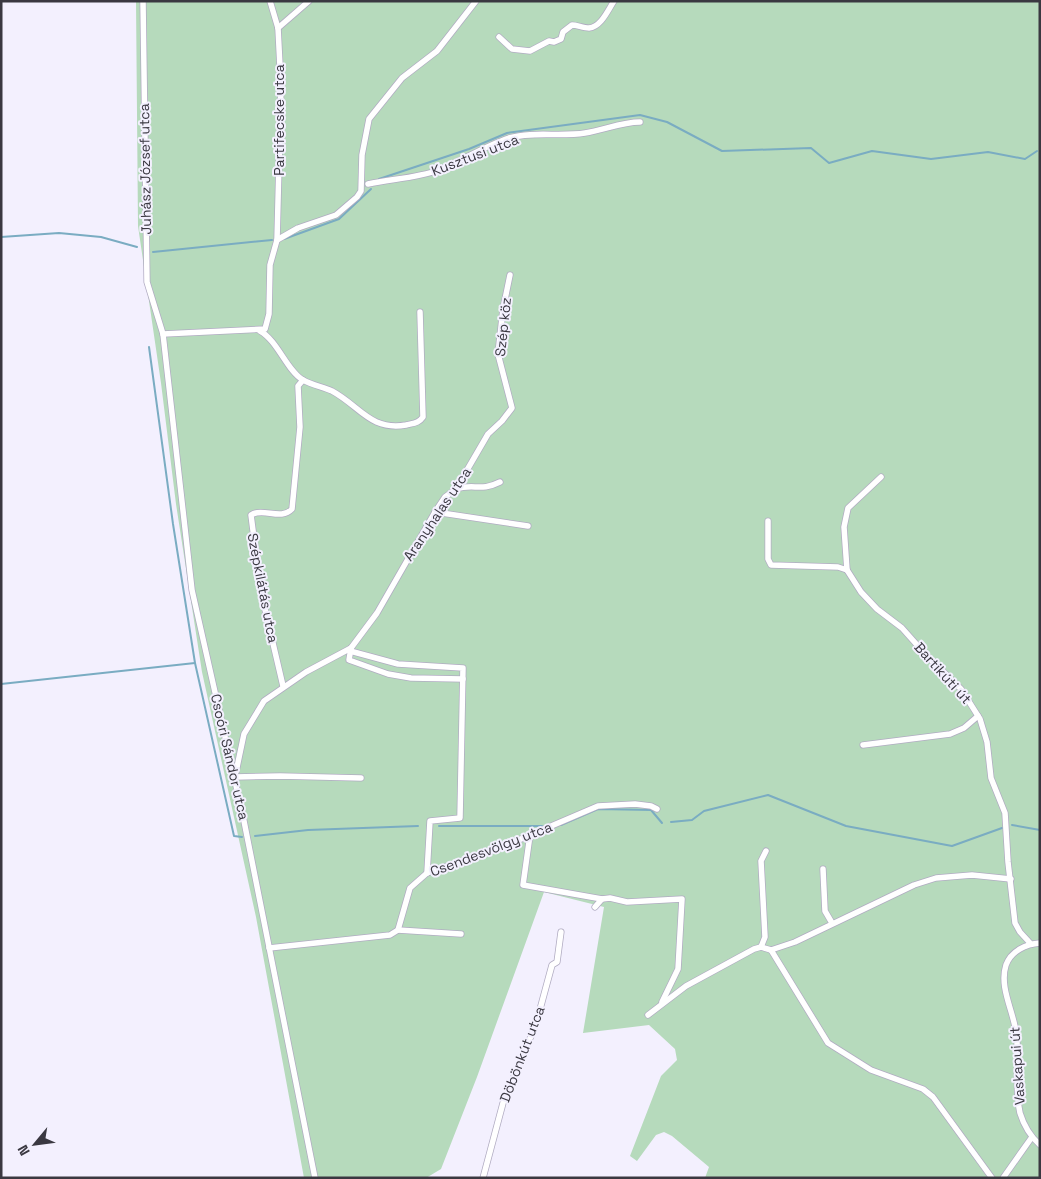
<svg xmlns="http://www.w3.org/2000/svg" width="1041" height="1179" font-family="'Space Grotesk',sans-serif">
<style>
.green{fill:#b6dabc}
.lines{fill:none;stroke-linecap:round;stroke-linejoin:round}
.stream{stroke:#7aacc2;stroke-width:2}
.street-casing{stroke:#b1acc2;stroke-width:7}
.street{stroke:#fff;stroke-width:5.5}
.labels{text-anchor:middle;stroke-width:4;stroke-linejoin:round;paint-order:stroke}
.street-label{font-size:14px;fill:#3a3841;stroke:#f3f0fe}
</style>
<rect width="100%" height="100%" fill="#f3f0fe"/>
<polygon class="green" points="136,1 1040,1 1040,1178 705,1178 709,1167 672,1136 664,1132 656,1135 637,1161 630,1156 661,1076 677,1060 675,1049 649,1025 583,1033 604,907 544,892 477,1077 441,1169 426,1178 304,1178 256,917 202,672 176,504 161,383 138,226"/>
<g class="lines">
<g class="stream">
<polyline points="379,179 469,149 507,133 640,115 667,122 722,151 811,148 829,163 872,151 931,159 988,152 1025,159 1037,151"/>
<polyline points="1,237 59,233 101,237 137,247"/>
<polyline points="284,239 339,219 371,189"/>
<polyline points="153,252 272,240"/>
<polyline points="149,347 173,524 195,663 234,836 242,837"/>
<polyline points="1,684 195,663"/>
<polyline points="671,822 692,820 704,811 768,795 846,826 952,846 1002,828"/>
<polyline points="561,825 598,809 651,810 662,823"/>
<polyline points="1012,825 1040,830"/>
<polyline points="439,826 542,826"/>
<polyline points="255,836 308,830 418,826"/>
</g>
<g class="street-casing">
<g id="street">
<polyline points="143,1 147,282 163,334 192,590 244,821 315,1178"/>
<polyline points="270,1 278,28 281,86 277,240"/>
<polyline points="278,28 309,1"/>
<path d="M 499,37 L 512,49 L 530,51 L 549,41 L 554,42 L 561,39 L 563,32 L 572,25 C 577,25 583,28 589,28 C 601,27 608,10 614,1"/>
<path d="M 368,184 C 391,179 417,178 439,170 C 463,160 485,146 509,138 C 533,131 560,137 585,133 C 604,130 622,122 640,122"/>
<path d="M 260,331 C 278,341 287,371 303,380 C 312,385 323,387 332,391 C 360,406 370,431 406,425 C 414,423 419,423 423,417 L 420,312"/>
<polyline points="163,334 265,329 269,314 270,265 277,240 298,228 336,215 357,197 361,191 362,155 369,119 402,78 437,51 476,1"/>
<path d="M 456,489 C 474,483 480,492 500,482"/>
<polyline points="435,512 528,526"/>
<polyline points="768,521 768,559 771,565 838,567 847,570 861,592 877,609 902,628 926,655 961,689 980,719 987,742 991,778 1005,813 1008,862 1015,923 1020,932 1031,944"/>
<polyline points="847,570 844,527 848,508 881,477"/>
<polyline points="351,648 349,660 388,674 411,678 463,679"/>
<polyline points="350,651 398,664 463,668 460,818 430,821 427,873"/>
<path d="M 283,686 L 261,592 L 251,515 C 263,507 281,521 292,509 L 300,427 L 298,386 L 303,380"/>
<polyline points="863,745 950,734 964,728 978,716"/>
<polyline points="236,772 244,734 264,701 306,672 351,648 377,613 435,512 445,497 456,489 488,434 502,421 512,408 498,354 503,309 510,275"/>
<polyline points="235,777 280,776 361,778"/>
<polyline points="530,835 523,885 602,899"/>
<polyline points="823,869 825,911 832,923"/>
<polyline points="595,907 602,899 610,898 627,902 682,899 678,969 662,1002"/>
<polyline points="398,930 461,934"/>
<path d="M 1040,943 C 1026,944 1011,951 1006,965 C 999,987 1013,1010 1016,1032 C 1020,1059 1014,1087 1020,1113 C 1024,1126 1030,1136 1040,1145"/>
<polyline points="761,947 765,937 761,861 766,851"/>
<polyline points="269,948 390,935 398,930 410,888 427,873 500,848 598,806 635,804 651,806 657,809"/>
<polyline points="771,950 828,1043 871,1070 923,1089 933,1097 992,1178"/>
<polyline points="648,1015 686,986 754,949 761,947 771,950 795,942 914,885 936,878 972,875 1011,879"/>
<polyline points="483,1178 503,1103 536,1024 552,965 557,962 561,932"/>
<polyline points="1003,1178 1032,1137"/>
</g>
</g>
<use href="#street" class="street"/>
</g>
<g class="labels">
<g class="street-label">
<text transform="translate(279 120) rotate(-90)" y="5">Partifecske utca</text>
<text transform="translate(475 155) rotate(-21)" y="5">Kusztusi utca</text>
<text transform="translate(145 169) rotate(-91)" y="5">Juhász József utca</text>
<text transform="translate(503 327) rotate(-84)" y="5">Szép köz</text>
<text transform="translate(437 514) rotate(-56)" y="5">Aranyhalas utca</text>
<text transform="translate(263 588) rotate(79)" y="5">Szépkilátás utca</text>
<text transform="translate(943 673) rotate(48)" y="5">Bartikúti út</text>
<text transform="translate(230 757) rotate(77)" y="5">Csoóri Sándor utca</text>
<text transform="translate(491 849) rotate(-21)" y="5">Csendesvölgy utca</text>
<text transform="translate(522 1054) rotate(-69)" y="5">Döbönkút utca</text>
<text transform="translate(1017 1066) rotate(-94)" y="5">Vaskapui út</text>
</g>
</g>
<rect width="1041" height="1179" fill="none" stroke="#3a3841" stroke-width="5"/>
<g transform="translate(35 1144) rotate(241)" stroke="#f3f0fe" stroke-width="4" paint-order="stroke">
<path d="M0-4L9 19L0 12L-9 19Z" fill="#3a3841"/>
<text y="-8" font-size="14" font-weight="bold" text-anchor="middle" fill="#3a3841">N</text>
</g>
</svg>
